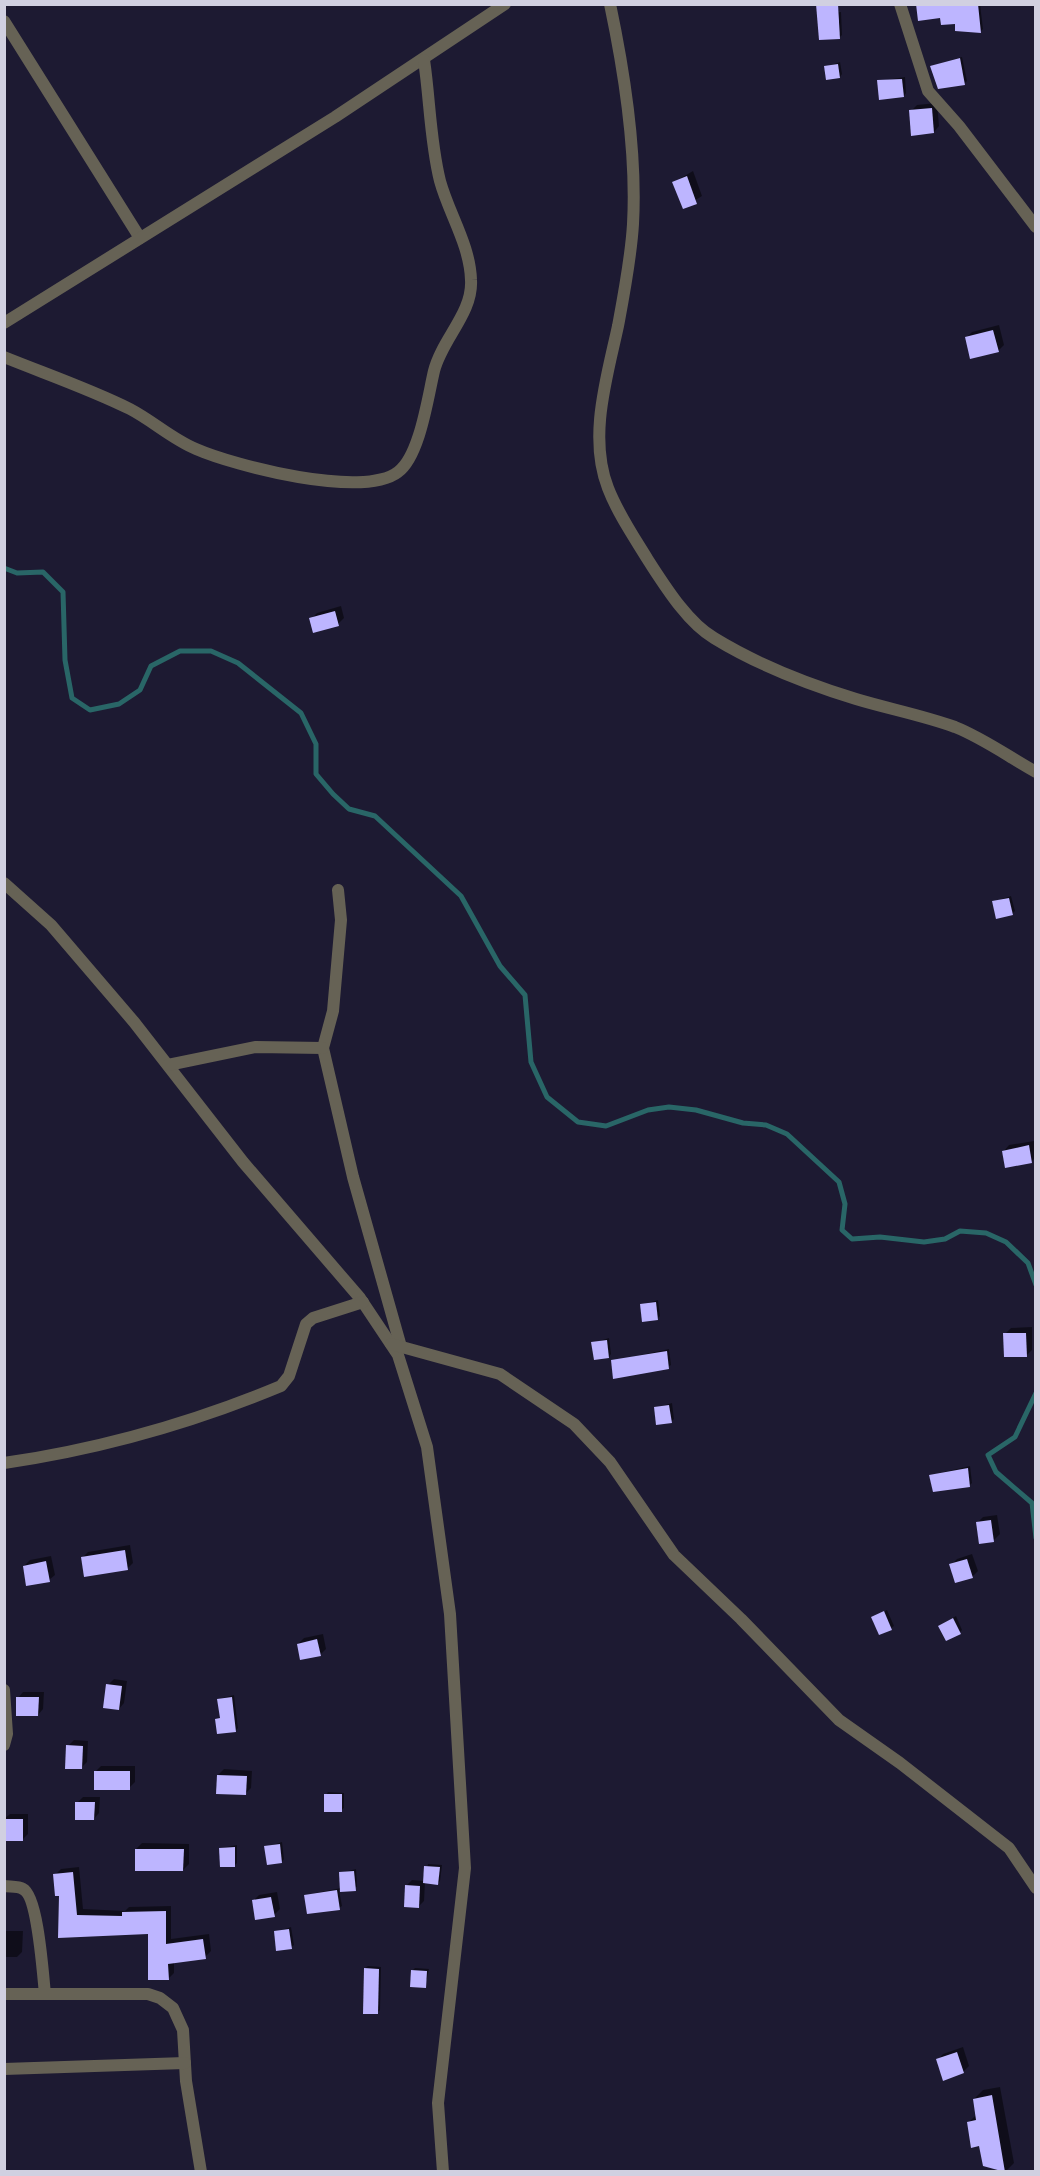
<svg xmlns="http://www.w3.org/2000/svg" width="1040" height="2176" font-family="'Zilla Slab',serif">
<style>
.shadow{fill:#0007}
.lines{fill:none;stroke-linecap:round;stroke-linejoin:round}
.stream{stroke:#296667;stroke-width:5}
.building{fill:#bdb5ff}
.minor{stroke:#666255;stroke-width:12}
</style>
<rect width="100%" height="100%" fill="#1d1a32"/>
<g class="shadow">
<polygon points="917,4 980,4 983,29 981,31 957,23"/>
<polygon points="841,12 842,35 839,38 822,15"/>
<polygon points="962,57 967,81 964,84 932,66"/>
<polygon points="840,62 842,74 840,77 826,67"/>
<polygon points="905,77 906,93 904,96 879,81"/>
<polygon points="937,103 939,126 934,132 911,111 917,105"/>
<polygon points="693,171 702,196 684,207 674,182"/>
<polygon points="999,325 1004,345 998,351 966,338 972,332"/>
<polygon points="341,606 344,618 338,624 311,619 317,613"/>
<polygon points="1011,896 1015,911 1012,914 993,902"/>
<polygon points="1034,1141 1036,1157 1031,1162 1004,1151 1009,1145"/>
<polygon points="658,1300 660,1316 657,1319 641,1305"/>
<polygon points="1032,1327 1032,1350 1026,1356 1005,1334 1011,1328"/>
<polygon points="609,1338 611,1354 609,1357 593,1343"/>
<polygon points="669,1349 671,1365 668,1367 613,1361"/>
<polygon points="672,1403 674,1419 671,1422 655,1408"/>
<polygon points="970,1466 972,1483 969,1486 931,1475"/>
<polygon points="997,1515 1000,1534 994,1540 977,1523 983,1517"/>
<polygon points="130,1545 133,1563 127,1569 82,1558 88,1552"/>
<polygon points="972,1554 978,1571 972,1577 951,1565 957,1559"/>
<polygon points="51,1556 55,1575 49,1580 24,1566 30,1560"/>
<polygon points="887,1610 894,1626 891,1628 873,1617"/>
<polygon points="956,1616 962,1630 960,1632 939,1626"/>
<polygon points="323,1634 326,1649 320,1655 298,1644 304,1638"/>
<polygon points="114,1679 127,1681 124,1703 119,1709 108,1685"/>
<polygon points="23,1692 44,1692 43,1709 38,1715 18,1698"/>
<polygon points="234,1695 238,1728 235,1731 216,1720 221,1717 219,1699"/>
<polygon points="74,1740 88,1741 87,1762 81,1768 68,1746"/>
<polygon points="101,1766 135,1766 135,1782 129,1788 95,1772"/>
<polygon points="224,1769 252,1771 251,1788 245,1794 218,1775"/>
<polygon points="328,1792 344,1793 344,1808 341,1810 326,1795"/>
<polygon points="83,1797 100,1797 99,1813 94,1819 77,1803"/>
<polygon points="10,1814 28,1814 28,1834 22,1840 4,1819"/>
<polygon points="282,1842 284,1859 282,1862 266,1847"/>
<polygon points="142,1843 189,1844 189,1864 183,1870 136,1849"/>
<polygon points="237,1845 237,1863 235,1865 221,1848"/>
<polygon points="428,1864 442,1865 440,1881 438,1883 425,1882 424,1901 418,1907 406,1886 412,1880 424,1881"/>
<polygon points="79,1867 83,1909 125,1911 129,1907 171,1906 171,1939 209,1934 211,1951 205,1957 174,1962 174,1973 168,1979 150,1932 59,1936 60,1894 55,1875 61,1869"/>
<polygon points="356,1869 357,1887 339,1890 342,1906 339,1908 306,1895 341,1888 340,1873"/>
<polygon points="277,1892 280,1909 274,1915 253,1901 259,1895"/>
<polygon points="291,1927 294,1945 291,1947 275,1932"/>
<polygon points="5,1931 23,1931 22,1952 17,1957 4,1957"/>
<polygon points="368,1966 381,1967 380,2010 378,2012 365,1968"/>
<polygon points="415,1968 429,1969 425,1987 413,1970"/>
<polygon points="963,2047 969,2066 963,2072 938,2060 943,2054"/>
<polygon points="1000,2087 1014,2163 1005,2172 980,2144 968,2123 977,2114 974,2099 983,2090"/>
</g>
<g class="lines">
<g class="stream">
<polyline points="4,568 17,573 43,572 63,592 65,660 72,698 90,710 119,704 140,690 151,666 180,651 211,651 238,663 301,713 316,744 316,774 333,794 349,809 375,816 461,896 500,966 525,995 531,1062 547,1097 578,1122 606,1126 648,1110 669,1107 696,1110 743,1123 766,1125 787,1134 839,1182 845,1204 842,1230 852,1239 880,1237 924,1242 945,1239 960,1231 986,1233 1006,1242 1028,1263 1036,1285"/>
<polyline points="1036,1393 1015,1437 988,1455 996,1472 1032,1503 1036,1538"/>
</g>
</g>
<g class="building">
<polygon points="816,4 838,4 840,39 819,40"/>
<polygon points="916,4 978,4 981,33 955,31 955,24 941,25 940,18 918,21"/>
<polygon points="960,58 965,85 938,89 930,66"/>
<polygon points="838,64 840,78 826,80 824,66"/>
<polygon points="902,79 904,97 879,100 877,80"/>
<polygon points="932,108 934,133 911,136 909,110"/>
<polygon points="687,176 697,204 683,209 672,182"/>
<polygon points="993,330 999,352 970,359 965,337"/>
<polygon points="335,611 339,626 313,633 309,618"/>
<polygon points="1009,898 1013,915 996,919 992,901"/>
<polygon points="1029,1145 1032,1163 1005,1168 1002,1151"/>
<polygon points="656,1302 658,1320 642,1322 640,1304"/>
<polygon points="1003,1333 1026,1333 1027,1357 1004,1357"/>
<polygon points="607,1340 609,1358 594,1360 591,1342"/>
<polygon points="667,1351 669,1369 613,1379 611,1360"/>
<polygon points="669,1405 672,1423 656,1425 654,1407"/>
<polygon points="968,1468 970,1487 933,1492 929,1475"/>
<polygon points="991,1520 994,1542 979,1544 976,1522"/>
<polygon points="125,1550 128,1570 84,1577 81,1557"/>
<polygon points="967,1559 973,1578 955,1583 949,1564"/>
<polygon points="46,1561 50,1582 26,1586 23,1566"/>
<polygon points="884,1611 892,1630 879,1635 871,1617"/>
<polygon points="953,1618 961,1634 946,1641 938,1626"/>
<polygon points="317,1639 321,1656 300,1660 297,1644"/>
<polygon points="106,1684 122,1686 119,1710 103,1708"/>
<polygon points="16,1697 39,1697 38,1716 16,1716"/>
<polygon points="232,1697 236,1732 217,1734 215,1719 220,1718 217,1699"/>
<polygon points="66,1745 83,1746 82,1769 65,1769"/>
<rect x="94" y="1771" width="36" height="19"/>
<polygon points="217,1775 247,1776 246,1795 216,1794"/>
<rect x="324" y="1794" width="18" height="18"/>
<polygon points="75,1802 95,1802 94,1820 75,1820"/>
<rect x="4" y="1819" width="19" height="22"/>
<polygon points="280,1844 282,1863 267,1865 264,1846"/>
<polygon points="235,1847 235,1867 220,1867 219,1848"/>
<polygon points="135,1849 184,1849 183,1871 135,1871"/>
<polygon points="424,1866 440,1867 438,1885 423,1883"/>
<polygon points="354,1871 356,1891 340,1892 339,1872"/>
<polygon points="73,1872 77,1915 122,1916 122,1912 166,1911 166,1944 203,1939 206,1959 168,1964 169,1980 148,1980 148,1934 58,1938 59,1896 55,1896 53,1874"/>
<polygon points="405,1885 420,1886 419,1908 404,1907"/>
<polygon points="337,1890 340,1910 307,1914 304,1895"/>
<polygon points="271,1897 275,1917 255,1920 252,1900"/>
<polygon points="289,1929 292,1949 276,1951 274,1931"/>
<polygon points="364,1968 379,1969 378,2014 363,2014"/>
<polygon points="411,1970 427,1971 426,1988 410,1987"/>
<polygon points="957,2052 964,2073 943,2081 936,2059"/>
<polygon points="992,2095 1005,2172 983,2166 979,2146 971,2148 967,2122 976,2120 973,2099"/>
</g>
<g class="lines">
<g class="minor">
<path d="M 610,4 C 625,75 637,152 633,224 C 631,258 624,294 618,326 C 607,377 588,437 608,488 C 618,514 634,537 648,560 C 665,586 687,622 714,638 C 758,665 807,684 856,699 C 889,709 922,715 955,727 C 983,738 1009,757 1036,772"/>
<polyline points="900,4 928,91 959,126 1036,227"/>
<polyline points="4,21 140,238"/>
<polyline points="4,323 335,117 505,4"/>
<path d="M 4,357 C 46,374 90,389 130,409 C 153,421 172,439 196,449 C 235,466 363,499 398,472 C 420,456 428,396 434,371 C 442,339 473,313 471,280 C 470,245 449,214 440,181 C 430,141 430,100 424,60"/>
<polyline points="4,883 51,925 134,1022 243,1162 360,1298 398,1355 427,1447 450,1614 465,1868 438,2103 443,2172"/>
<polyline points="338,890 341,920 333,1011 323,1048 353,1177 401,1347"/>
<polyline points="168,1065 256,1047 323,1048"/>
<polyline points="391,1344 500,1374 574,1424 610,1462 674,1555 741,1619 839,1720 900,1763 1009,1848 1036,1888"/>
<path d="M 4,1463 C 100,1449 192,1423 281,1386 L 289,1376 L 306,1324 L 313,1318 L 363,1302"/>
<polyline points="4,1690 7,1734 4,1745"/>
<path d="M 4,1886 C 10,1887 18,1886 23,1889 C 38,1896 43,1976 45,1994"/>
<polyline points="4,1994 148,1994 160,1998 173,2008 183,2030 186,2081 201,2172"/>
<polyline points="4,2069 185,2063"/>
</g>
</g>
<rect width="1040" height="2176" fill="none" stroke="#d1d0e1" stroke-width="12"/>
</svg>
